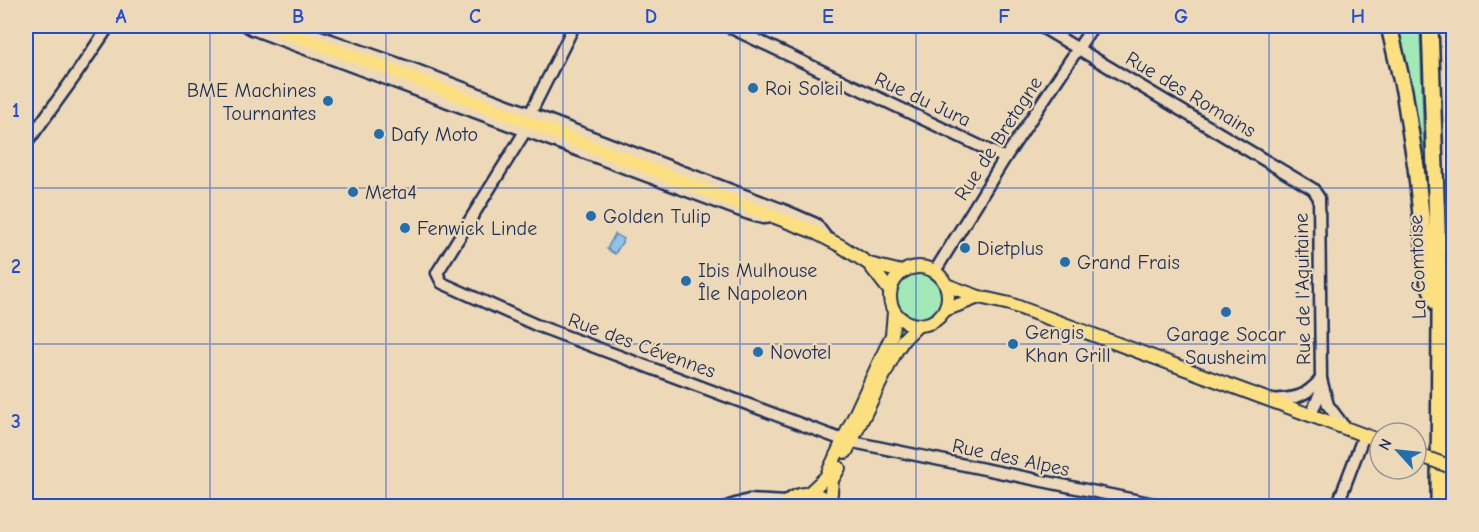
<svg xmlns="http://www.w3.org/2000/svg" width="1479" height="532" font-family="'Comic Neue',sans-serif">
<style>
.green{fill:#a2e9b7;stroke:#5e8c8a;stroke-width:1.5}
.water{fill:#8ec1eb;stroke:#6087b3;stroke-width:1.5}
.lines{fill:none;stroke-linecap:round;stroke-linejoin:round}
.minor-casing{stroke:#1b2f5e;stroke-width:15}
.major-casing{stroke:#1b2f5e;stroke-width:16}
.highway-casing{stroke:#1b2f5e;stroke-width:20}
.minor{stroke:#edd9b7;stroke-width:10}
.major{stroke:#fce080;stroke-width:12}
.highway{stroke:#fce080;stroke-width:15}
.major-bridge-casing{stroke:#1b2f5e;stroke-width:16;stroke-linecap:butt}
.major-bridge{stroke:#fce080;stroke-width:12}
.grid{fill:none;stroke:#1d4ed8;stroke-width:1.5;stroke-opacity:0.55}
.poi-dot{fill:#1f6fb2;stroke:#edd9b7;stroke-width:2}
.labels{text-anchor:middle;stroke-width:4.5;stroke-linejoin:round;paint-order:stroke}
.poi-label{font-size:20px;fill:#1b2f5e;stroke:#edd9b7;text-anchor:start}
.street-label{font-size:20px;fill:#1b2f5e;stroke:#edd9b7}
.neatline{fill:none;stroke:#1d4ed8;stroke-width:2}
.grid-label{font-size:20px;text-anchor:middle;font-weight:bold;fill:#1d4ed8}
</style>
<rect width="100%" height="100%" fill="#edd9b7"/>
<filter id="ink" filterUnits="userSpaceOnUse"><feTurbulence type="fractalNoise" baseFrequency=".0167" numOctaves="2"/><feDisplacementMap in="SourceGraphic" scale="12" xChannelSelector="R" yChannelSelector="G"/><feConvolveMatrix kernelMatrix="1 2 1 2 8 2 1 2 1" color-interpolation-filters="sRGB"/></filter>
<g filter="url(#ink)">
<g class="green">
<polygon points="1392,26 1420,26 1426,213"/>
<circle cx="918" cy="297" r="23"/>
</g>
<polygon class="water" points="615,234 624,239 615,254 607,249"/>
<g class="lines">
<g class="minor-casing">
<g id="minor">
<polyline points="247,26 252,29 749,214 763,218 773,217"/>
<polyline points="291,26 416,70 786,211 816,224 826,237"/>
<polyline points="727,26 1005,158"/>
<polyline points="1040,26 1313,189 1319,198 1321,379 1328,405 1345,428"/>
<polyline points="530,114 574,26"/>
<polyline points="526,130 437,273 442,283 536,325 843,440 1164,506"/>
<polyline points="26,144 75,76 109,26"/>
<polyline points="935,271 1005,158 1093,26"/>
<path d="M 1271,400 C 1296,398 1304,398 1321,379"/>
<polyline points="1311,415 1322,388"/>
<polyline points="729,506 749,500 787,502"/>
<polyline points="1337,506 1364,435"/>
</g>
</g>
<g class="major-casing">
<g id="major">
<polyline points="269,26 413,78 814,232 841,246 869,264 890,291"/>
<polyline points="869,264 902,272"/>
<circle cx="919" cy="296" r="29"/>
<polyline points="946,285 979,297 1010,304 1380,441"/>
<polyline points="945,310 979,297"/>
<polyline points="846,452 896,351 904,339 917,326"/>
<polyline points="809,493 826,477 892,335 894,312"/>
<polyline points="830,504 832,480 839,468"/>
<path d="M 783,506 C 796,490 819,489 831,506"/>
</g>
</g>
<g class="highway-casing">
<g id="highway">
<polyline points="1389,26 1404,91 1416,167 1428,281 1436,302"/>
<polyline points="1430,26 1440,310 1439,506"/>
</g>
</g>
<use href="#minor" class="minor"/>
<use href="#major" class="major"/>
<use href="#highway" class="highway"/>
<g class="major-bridge-casing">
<polyline id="major-bridge" points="1416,454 1454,468"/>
</g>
<use href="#major-bridge" class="major-bridge"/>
</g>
</g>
<path class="grid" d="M 210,26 L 210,506M 386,26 L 386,506M 563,26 L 563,506M 740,26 L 740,506M 916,26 L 916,506M 1093,26 L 1093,506M 1269,26 L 1269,506M 26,188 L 1454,188M 26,344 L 1454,344"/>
<g class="poi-dot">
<circle cx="753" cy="88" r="6"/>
<circle cx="328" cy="101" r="6"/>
<circle cx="379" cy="134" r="6"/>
<circle cx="353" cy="192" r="6"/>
<circle cx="591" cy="216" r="6"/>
<circle cx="405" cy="228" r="6"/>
<circle cx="965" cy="248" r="6"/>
<circle cx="1065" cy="262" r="6"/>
<circle cx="686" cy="281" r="6"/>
<circle cx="1226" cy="312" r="6"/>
<circle cx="1013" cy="344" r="6"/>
<circle cx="758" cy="352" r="6"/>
</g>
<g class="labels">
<g class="poi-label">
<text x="765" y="95">Roi Soleil</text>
<text x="316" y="97" text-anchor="end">BME Machines<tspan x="316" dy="23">Tournantes</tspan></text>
<text x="391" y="141">Dafy Moto</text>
<text x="365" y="199">Meta4</text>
<text x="603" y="223">Golden Tulip</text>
<text x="417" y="235">Fenwick Linde</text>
<text x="977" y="255">Dietplus</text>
<text x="1077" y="269">Grand Frais</text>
<text x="698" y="277">Ibis Mulhouse<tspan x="698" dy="23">Île Napoleon</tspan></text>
<text x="1025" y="339">Gengis<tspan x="1025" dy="23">Khan Grill</tspan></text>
<text x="1226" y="341" text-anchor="middle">Garage Socar<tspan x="1226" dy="23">Sausheim</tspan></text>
<text x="770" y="359">Novotel</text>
</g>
<g class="street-label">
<text transform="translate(1191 94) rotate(31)" y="7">Rue des Romains</text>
<text transform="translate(923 99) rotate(25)" y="7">Rue du Jura</text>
<text transform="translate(998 138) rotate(-57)" y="7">Rue de Bretagne</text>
<text transform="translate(1417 267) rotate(-92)" y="7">La Comtoise</text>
<text transform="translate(1302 289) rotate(-91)" y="7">Rue de l'Aquitaine</text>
<text transform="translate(642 345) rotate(20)" y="7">Rue des Cévennes</text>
<text transform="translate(1011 457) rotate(12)" y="7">Rue des Alpes</text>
</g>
</g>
<rect width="1479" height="532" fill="none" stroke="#edd9b7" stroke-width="66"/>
<g transform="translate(1398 451) rotate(297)"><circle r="28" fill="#edd9b7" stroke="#999593" stroke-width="1.5"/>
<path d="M0-4.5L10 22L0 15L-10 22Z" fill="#1f6fb2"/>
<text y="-9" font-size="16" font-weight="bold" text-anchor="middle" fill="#1b2f5e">N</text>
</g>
<rect x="33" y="33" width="1413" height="466" class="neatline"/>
<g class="grid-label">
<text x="121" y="23">A</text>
<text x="298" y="23">B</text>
<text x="475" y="23">C</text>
<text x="651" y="23">D</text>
<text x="828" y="23">E</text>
<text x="1004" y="23">F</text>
<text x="1181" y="23">G</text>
<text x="1358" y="23">H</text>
<text x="16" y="117">1</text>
<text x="16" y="273">2</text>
<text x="16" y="428">3</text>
</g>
</svg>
